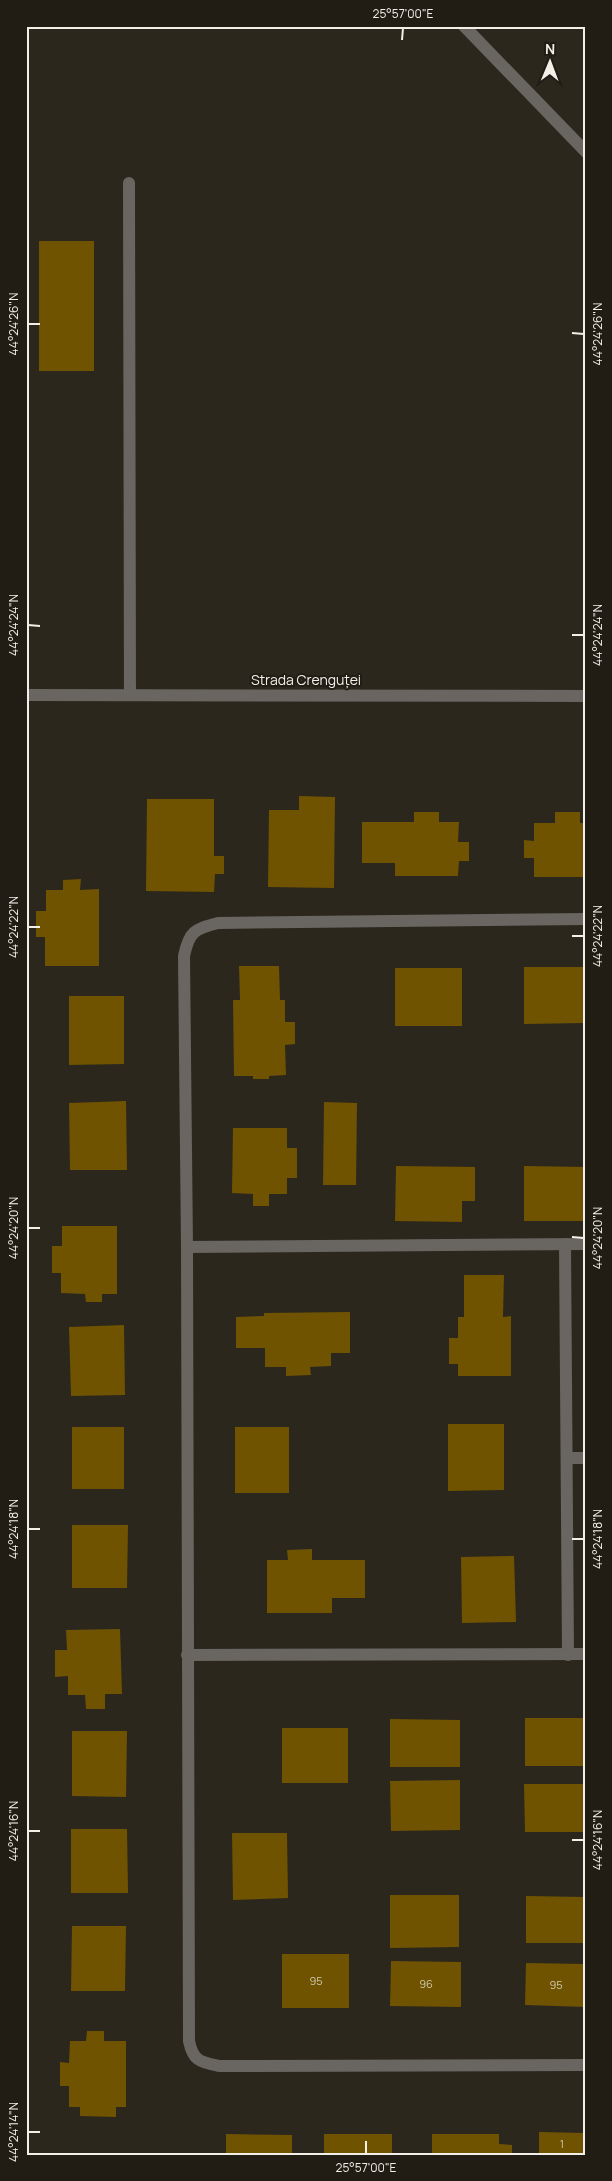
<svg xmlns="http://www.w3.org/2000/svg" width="612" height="2181" font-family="Manrope,sans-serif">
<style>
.building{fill:#6f5300}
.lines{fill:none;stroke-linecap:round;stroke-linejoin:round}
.minor{stroke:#696561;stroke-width:12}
.ticks{fill:none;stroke:#f2efe9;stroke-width:2}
.labels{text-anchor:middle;stroke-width:4;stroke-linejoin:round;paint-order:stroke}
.number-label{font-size:11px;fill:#d1c8af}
.street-label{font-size:14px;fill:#f2efe9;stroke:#211d14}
.neatline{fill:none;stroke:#f2efe9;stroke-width:2}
.ticks-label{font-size:12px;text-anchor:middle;fill:#f2efe9}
</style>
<rect width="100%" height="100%" fill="#2b271d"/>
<g class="building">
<rect x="39" y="241" width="55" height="130"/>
<polygon points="299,796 335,797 334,888 268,887 269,810 299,810"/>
<polygon points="147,799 214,799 214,856 224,856 224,874 215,874 214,892 146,891"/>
<polygon points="414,812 439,812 439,822 459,822 458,842 469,842 469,861 459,861 458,876 395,876 395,863 362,863 362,822 414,822"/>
<polygon points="555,812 580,812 580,823 586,823 586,877 534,877 534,858 524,858 524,840 534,841 534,823 555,823"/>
<polygon points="81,879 80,890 99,889 99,966 45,966 45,937 36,937 36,911 46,911 46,890 63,890 63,880"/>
<polygon points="239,966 279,966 280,1000 285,1000 285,1022 295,1022 295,1044 285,1045 286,1075 269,1076 269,1079 253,1079 253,1076 234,1076 233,1000 240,1000"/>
<polygon points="524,967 586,967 586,1023 524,1024"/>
<rect x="395" y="968" width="67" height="58"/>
<polygon points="69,996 124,996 124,1064 69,1065"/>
<polygon points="126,1101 127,1170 70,1170 69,1103"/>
<polygon points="324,1102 357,1103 356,1185 323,1185"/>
<polygon points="233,1128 287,1128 287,1148 297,1148 297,1178 287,1178 287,1194 269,1194 269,1206 253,1206 253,1194 232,1193"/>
<polygon points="396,1166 475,1167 475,1201 462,1201 462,1222 395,1221"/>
<polygon points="524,1166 586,1167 586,1221 524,1221"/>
<polygon points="62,1226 117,1226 117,1294 102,1294 102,1302 86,1302 85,1294 61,1293 61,1273 52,1273 52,1246 62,1246"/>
<polygon points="464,1275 504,1275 503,1317 511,1316 511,1376 458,1376 458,1364 449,1364 449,1338 458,1338 458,1317 464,1317"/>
<polygon points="350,1312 350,1353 331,1353 331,1366 310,1367 311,1375 286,1376 286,1367 265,1367 265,1348 236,1348 236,1317 264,1316 264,1313"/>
<polygon points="124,1325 125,1395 71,1396 69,1327"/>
<polygon points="448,1424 504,1424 504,1490 448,1491"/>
<rect x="72" y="1427" width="52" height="62"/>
<rect x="235" y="1427" width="54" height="66"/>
<polygon points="72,1525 128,1525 127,1588 72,1588"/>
<polygon points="312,1549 312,1560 365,1560 365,1598 332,1598 332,1613 267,1613 267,1560 288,1560 287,1550"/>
<polygon points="514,1556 516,1622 462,1623 461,1557"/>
<polygon points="120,1629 122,1694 105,1694 105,1709 86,1709 85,1695 68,1695 68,1676 55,1677 55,1650 67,1650 66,1630"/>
<rect x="525" y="1718" width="61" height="48"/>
<polygon points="390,1719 460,1720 460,1767 390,1767"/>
<rect x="282" y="1728" width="66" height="55"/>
<polygon points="72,1731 127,1731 126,1797 72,1796"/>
<polygon points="460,1780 460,1830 391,1831 390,1781"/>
<polygon points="524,1784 586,1784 586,1832 525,1832"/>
<polygon points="71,1829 127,1829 128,1893 71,1893"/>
<polygon points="232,1833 287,1833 288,1898 233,1900"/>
<polygon points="390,1895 459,1895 459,1947 390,1948"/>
<polygon points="526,1896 586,1897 586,1943 526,1943"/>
<polygon points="72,1926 126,1926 125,1991 71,1991"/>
<rect x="282" y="1954" width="67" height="54"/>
<polygon points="391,1961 461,1962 461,2007 390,2006"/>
<polygon points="526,1963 586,1964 586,2007 525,2005"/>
<polygon points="87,2031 104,2031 104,2041 126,2041 126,2107 116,2107 116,2117 80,2116 80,2107 69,2107 69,2086 60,2086 60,2062 69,2063 70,2041 86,2041"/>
<polygon points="539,2132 586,2133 586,2155 539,2155"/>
<polygon points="226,2134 292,2135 292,2155 226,2155"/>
<rect x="324" y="2134" width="68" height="21"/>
<polygon points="432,2134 499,2134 499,2144 512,2145 512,2155 432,2155"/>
</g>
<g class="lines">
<g class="minor">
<polyline points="464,26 586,152"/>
<polyline points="129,183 130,695"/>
<polyline points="26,695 586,696"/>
<path d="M 586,919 L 218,923 C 194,929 189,932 184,956 L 187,1247 L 189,2041 C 193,2061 200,2062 219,2066 L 586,2065"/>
<polyline points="565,1244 568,1655"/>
<polyline points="187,1247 586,1244"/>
<polyline points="567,1458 586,1458"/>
<polyline points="187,1655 586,1654"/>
</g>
</g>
<path class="ticks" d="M 402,40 L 403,28M 28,324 L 40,324M 572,333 L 584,334M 28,625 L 40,626M 572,635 L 584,635M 28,927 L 40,927M 572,936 L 584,936M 28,1228 L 40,1228M 572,1237 L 584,1238M 28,1529 L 40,1529M 572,1539 L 584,1539M 28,1831 L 40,1831M 572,1840 L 584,1840M 28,2132 L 40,2132M 366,2154 L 366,2141"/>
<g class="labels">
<g class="number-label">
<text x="316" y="1985">95</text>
<text x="426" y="1988">96</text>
<text x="556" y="1989">95</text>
<text x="562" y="2148">1</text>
</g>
<g class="street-label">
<text x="306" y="685">Strada Crenguței</text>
</g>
</g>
<rect width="612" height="2181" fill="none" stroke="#211d14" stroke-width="55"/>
<g transform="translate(550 62) rotate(1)" stroke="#211d14" stroke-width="4" paint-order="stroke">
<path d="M0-4L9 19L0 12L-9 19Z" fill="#f2efe9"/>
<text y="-8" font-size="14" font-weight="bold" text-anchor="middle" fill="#f2efe9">N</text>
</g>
<rect x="28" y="28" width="556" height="2126" class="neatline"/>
<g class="ticks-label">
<text x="403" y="18">25°57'00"E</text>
<text transform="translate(14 324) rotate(-90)" y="4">44°24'26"N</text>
<text transform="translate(598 334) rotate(-90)" y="4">44°24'26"N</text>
<text transform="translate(14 625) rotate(-90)" y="4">44°24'24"N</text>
<text transform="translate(598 635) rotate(-90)" y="4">44°24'24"N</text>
<text transform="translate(14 927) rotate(-90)" y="4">44°24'22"N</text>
<text transform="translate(598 936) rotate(-90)" y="4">44°24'22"N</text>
<text transform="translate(14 1228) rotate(-90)" y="4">44°24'20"N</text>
<text transform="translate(598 1238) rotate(-90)" y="4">44°24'20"N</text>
<text transform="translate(14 1529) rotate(-90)" y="4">44°24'18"N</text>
<text transform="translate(598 1539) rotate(-90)" y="4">44°24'18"N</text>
<text transform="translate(14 1831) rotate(-90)" y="4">44°24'16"N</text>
<text transform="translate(598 1840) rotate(-90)" y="4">44°24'16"N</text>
<text transform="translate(14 2132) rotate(-90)" y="4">44°24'14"N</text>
<text x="366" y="2172">25°57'00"E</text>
</g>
</svg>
